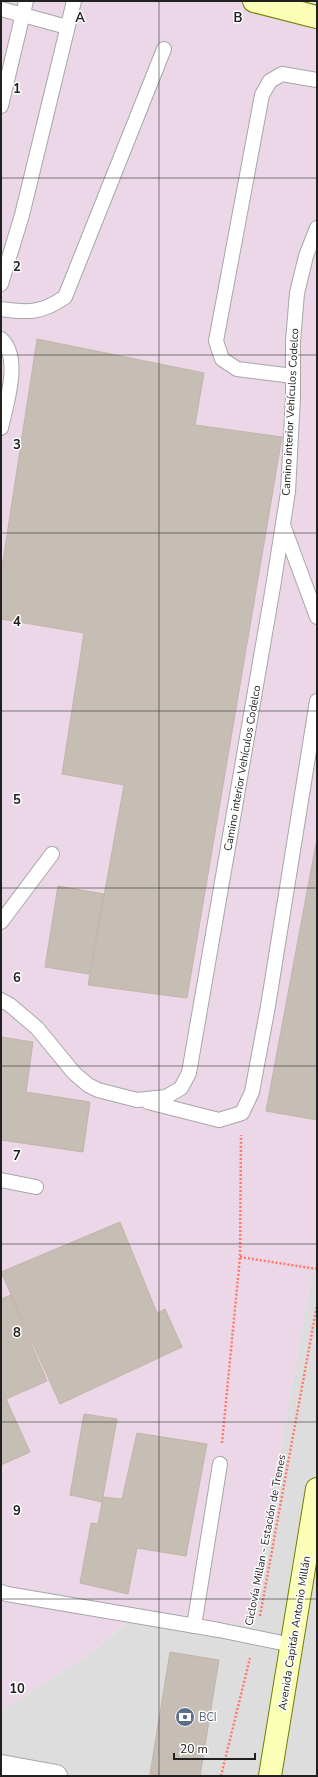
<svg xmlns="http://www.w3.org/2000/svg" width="318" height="1777" font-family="'Nunito Sans',sans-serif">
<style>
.residential{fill:#dedddd}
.industrial{fill:#ebd7e7}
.building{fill:#c6bdb5;stroke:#c4b4a7}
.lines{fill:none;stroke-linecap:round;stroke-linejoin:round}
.lane-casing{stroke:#a7a7a7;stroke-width:16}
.street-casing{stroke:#a7a7a7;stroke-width:24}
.secondary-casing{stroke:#717e00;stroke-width:24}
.path{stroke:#ff7869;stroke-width:2.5;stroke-dasharray:2 2;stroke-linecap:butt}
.lane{stroke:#fff;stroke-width:14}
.street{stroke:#fff;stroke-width:22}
.secondary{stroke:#fbfeb7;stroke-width:22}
.grid{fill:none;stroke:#202020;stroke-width:1;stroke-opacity:0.55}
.labels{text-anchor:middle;stroke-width:3;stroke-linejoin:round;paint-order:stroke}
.street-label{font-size:11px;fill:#202020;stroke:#fff}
.service-label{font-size:11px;fill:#4e5e75;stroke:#fff;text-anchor:start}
.grid-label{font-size:13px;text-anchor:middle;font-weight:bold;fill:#202020;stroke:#fff;stroke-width:3;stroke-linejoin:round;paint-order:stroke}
</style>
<rect width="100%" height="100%" fill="#f1ede6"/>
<polygon class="residential" points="317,1246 317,1776 1,1776 1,1711 82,1659 142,1611 249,1626"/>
<polygon class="industrial" points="1,1 274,1 317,11 317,1246 249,1626 141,1611 82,1659 1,1711"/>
<g class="building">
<polygon points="37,339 204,373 195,425 282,437 187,998 88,985 124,785 62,774 84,633 1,619 1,574"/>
<polygon points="317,838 317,1120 266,1111"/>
<polygon points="58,886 104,894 89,974 45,967"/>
<polygon points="1,1037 33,1042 26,1092 90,1102 83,1152 1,1140"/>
<polygon points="120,1222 157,1313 165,1309 182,1347 60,1404 1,1272"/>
<polygon points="11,1295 47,1381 6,1399 30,1452 1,1465 1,1299"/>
<polygon points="84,1414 117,1419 102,1502 70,1495"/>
<polygon points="137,1433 207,1444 186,1556 137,1548 128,1594 80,1583 91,1523 98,1524 103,1497 122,1499"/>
<polygon points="170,1652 219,1660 200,1776 160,1776 150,1774"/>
</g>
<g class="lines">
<g class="lane-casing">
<g id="lane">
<polyline points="1,9 67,27"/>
<polyline points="1,106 26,1"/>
<polyline points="1,284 22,215 74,1"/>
<path d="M 1,309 C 28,313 42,313 65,297 L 164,49"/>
<path d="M 1,339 C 22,358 6,404 1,428"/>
<polyline points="293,376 237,369 222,359 216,341 262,95 270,81 282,74 317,80"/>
<polyline points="283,525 317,617"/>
<polyline points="1,922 52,854"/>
<polyline points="1,1000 10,1005 37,1028 74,1073 88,1085 98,1090 137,1100 166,1097 181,1088 189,1073 273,587 288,492 293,397 293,341 297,293 306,256 317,228"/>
<polyline points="148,1102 219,1120 242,1113 252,1092 268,1006 317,701"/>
<polyline points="1,1180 36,1187"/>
<polyline points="1,1592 7,1594 219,1630 292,1645"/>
<polyline points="194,1626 220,1464"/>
</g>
</g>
<g class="street-casing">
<polyline id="street" points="1,1766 56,1776"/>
</g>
<g class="secondary-casing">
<g id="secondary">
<polyline points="254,1 317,17"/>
<polyline points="270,1776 317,1489"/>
</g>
</g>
<g class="path">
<polyline points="240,1257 317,1269"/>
<polyline points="222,1443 240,1257 241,1135"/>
<polyline points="260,1616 317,1305"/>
<polyline points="221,1776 250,1658"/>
</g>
<use href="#lane" class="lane"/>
<use href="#street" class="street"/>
<use href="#secondary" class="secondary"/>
</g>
<path class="grid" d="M 159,1 L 159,1776M 1,178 L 317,178M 1,355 L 317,355M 1,533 L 317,533M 1,711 L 317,711M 1,888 L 317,888M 1,1066 L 317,1066M 1,1244 L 317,1244M 1,1422 L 317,1422M 1,1599 L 317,1599"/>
<defs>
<g id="bank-disc" transform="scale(1)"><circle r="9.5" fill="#5c6f8a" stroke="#fff"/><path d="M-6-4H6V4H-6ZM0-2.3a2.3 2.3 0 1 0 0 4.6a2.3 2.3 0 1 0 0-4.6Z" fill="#fff"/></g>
</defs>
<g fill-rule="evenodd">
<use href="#bank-disc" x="185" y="1717"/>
</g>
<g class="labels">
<g class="street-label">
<text transform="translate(290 412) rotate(-87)" y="4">Camino interior Vehículos Codelco</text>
<text transform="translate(242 768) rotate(-80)" y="4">Camino interior Vehículos Codelco</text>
<text transform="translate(265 1540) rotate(-79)" y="4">Ciclovía Millan - Estación de Trenes</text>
<text transform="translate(294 1633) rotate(-81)" y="4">Avenida Capitán Antonio Millán</text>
</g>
<g class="service-label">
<text x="199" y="1721">BCI</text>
</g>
</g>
<g class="grid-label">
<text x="80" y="22">A</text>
<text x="238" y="22">B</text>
<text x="17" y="93">1</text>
<text x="17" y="271">2</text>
<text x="17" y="449">3</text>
<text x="17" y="626">4</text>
<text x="17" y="804">5</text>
<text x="17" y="982">6</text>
<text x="17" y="1160">7</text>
<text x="17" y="1337">8</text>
<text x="17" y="1515">9</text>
<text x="17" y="1693">10</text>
</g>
<rect width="318" height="1777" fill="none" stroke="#202020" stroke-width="4"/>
<path d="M174 1753v6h81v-6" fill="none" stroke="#202020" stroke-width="2"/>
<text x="180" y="1753" font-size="12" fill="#202020" stroke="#ffffff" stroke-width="3" paint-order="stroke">20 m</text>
</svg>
